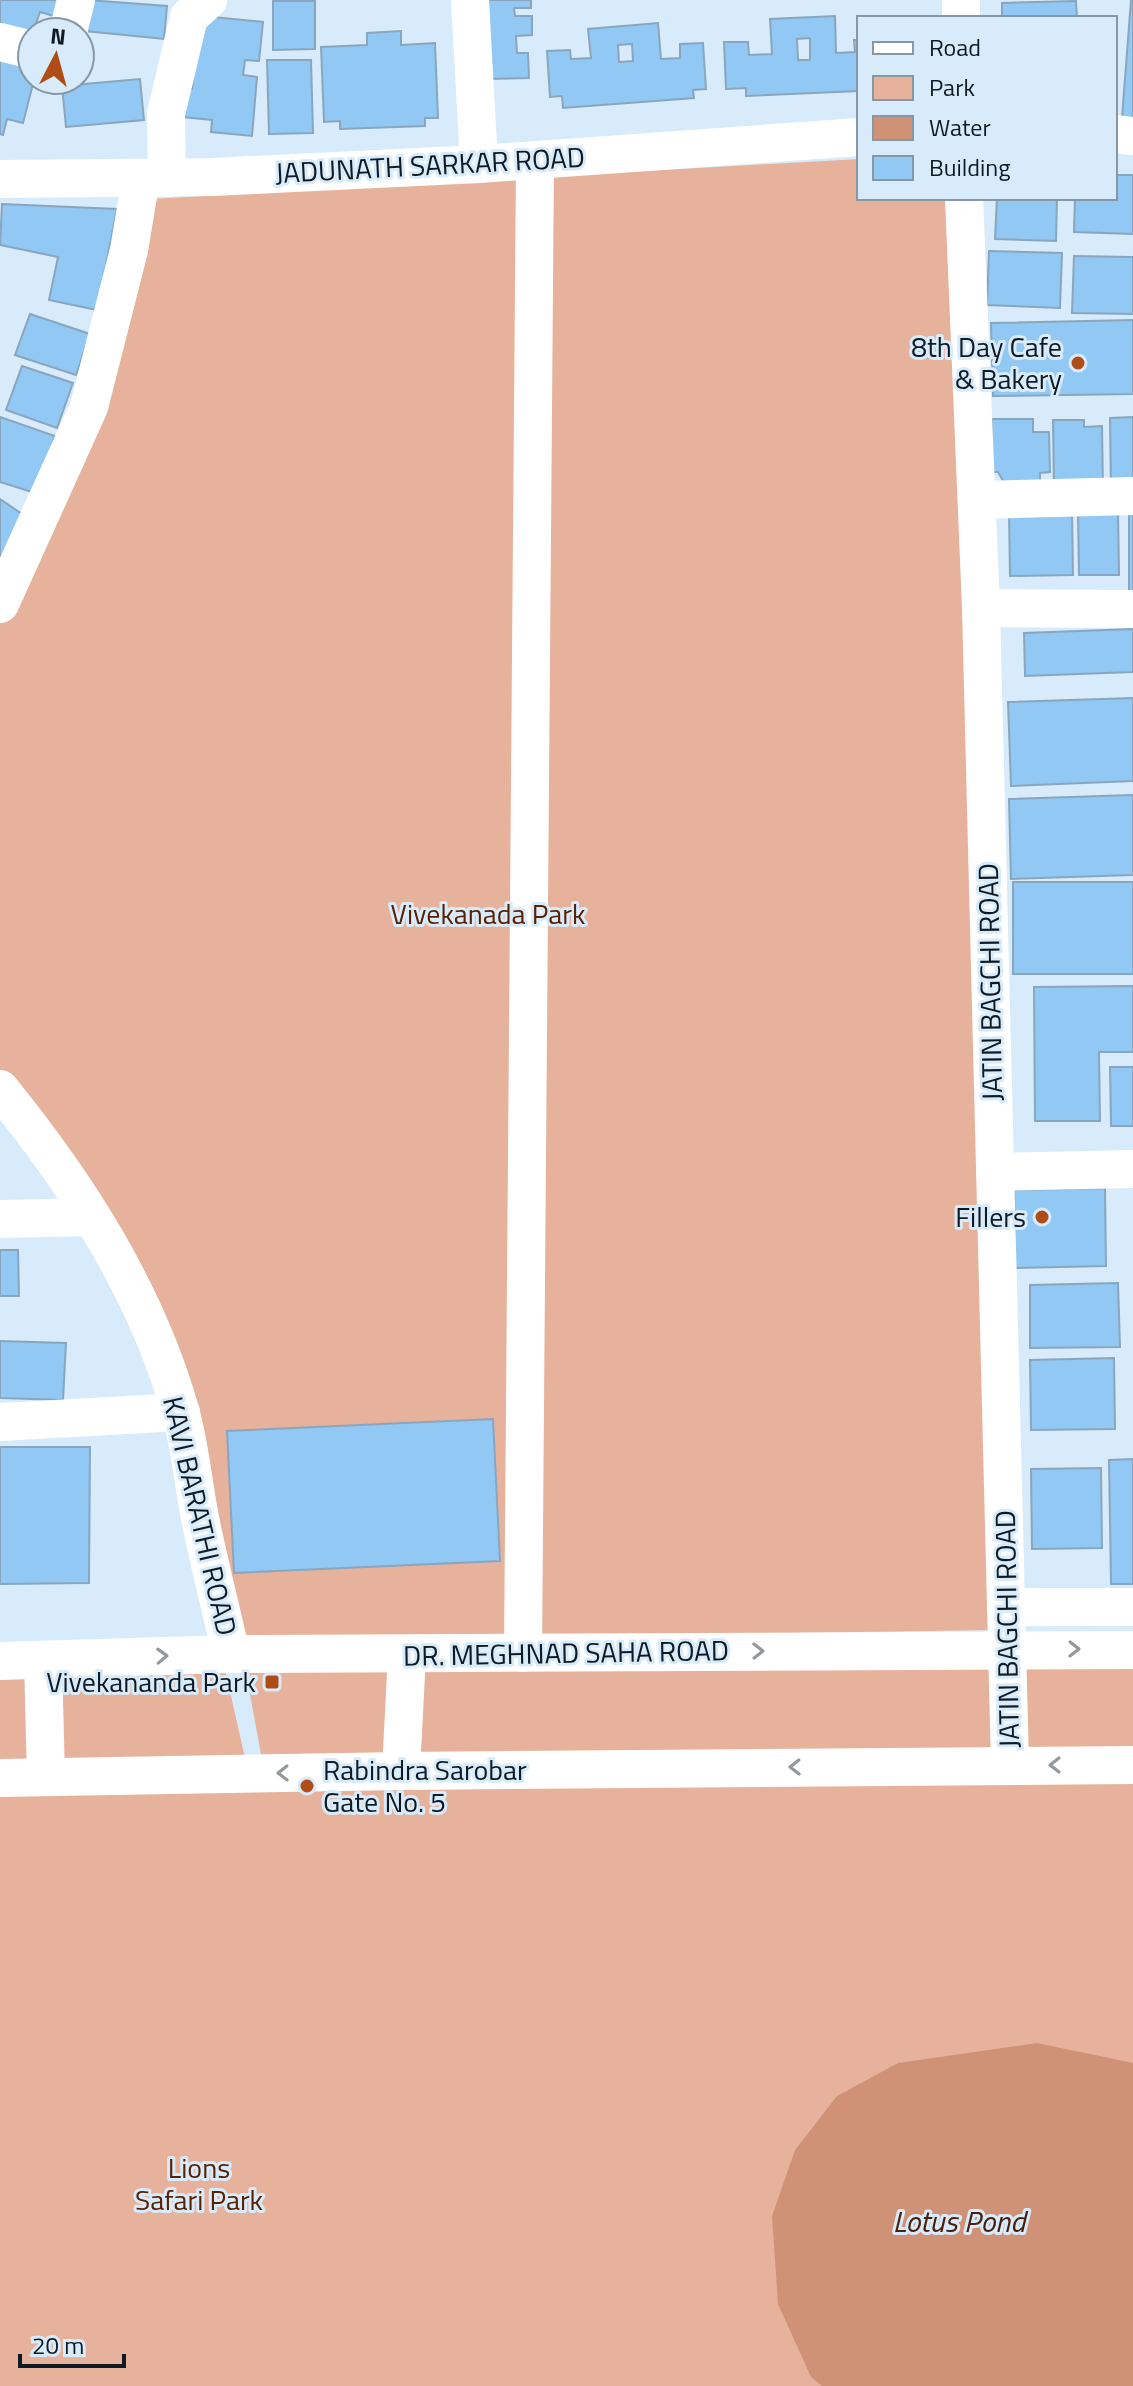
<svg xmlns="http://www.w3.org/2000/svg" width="1133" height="2386" font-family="'Titillium Web',sans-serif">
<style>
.green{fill:#e7b29b}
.water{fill:#d09276}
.building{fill:#91c8f4;stroke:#89a6be;stroke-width:2;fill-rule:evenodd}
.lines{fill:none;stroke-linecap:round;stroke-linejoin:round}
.minor{stroke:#fff;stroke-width:38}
.oneway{stroke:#93989c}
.poi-dot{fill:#b04d16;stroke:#d8ebfa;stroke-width:3}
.labels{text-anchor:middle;stroke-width:6;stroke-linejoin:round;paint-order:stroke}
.street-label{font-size:28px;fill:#0f1a22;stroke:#d8ebfa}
.poi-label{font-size:28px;fill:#0f1a22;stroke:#d8ebfa;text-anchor:end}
.park-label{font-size:28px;fill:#592102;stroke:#d8ebfa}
.water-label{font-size:30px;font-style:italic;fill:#49200c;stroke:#d8ebfa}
</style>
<rect width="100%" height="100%" fill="#d8ebfa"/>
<g class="green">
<polygon points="859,159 859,198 958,198 994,1630 240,1641 194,1411 0,1077 0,608 151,199"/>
<polygon points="997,1654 1001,1753 262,1760 244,1662"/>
<polygon points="1015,1659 1133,1660 1133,1754 1017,1753"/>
<polygon points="223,1660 245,1758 0,1765 0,1667"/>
<polygon points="1133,1777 1133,2386 0,2386 0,1782"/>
</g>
<polygon class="water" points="1037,2043 1133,2063 1133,2386 822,2386 811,2377 778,2304 772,2216 795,2150 837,2096 898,2063"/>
<g class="building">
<polygon points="0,0 59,0 54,16 40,12 33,32 0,32"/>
<polygon points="88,0 167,6 164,39 85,31"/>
<polygon points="477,0 531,0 531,8 514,8 515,16 532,16 532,35 516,36 517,53 528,53 529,78 488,79"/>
<polygon points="1131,0 1133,0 1133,118 1122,118"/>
<polygon points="273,1 315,1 315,49 273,50"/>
<polygon points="1076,1 1077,18 1002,18 1002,3"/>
<polygon points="193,15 263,22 259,61 245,60 243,75 257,77 252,136 211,132 212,120 183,117 186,89 192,89 194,68"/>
<path d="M 835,16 L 836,53 L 855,52 L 854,40 L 859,40 L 859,91 L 746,96 L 746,88 L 726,89 L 724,42 L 748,42 L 749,55 L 772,54 L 770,19 ZM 810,38 L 810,60 L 798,60 L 797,39 Z"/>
<path d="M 658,23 L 661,59 L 680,58 L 680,44 L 703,43 L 706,89 L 693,90 L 694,98 L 563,108 L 562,96 L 550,97 L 547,51 L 570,50 L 571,59 L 591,58 L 588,29 ZM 632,44 L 633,61 L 619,62 L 618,45 Z"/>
<polygon points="401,31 401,45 435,43 438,118 425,118 425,126 340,129 340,121 324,122 321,47 367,45 367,33"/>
<polygon points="0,58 32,66 34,80 23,123 7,119 3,135 0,134"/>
<polygon points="267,60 311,60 313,133 269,134"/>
<polygon points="140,79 144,120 66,127 62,86"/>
<polygon points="1115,175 1133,175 1133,234 1074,232 1075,198 1115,198"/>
<polygon points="1057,198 1056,241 995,239 997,198"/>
<polygon points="2,204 117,209 97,310 49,300 58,257 0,245"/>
<polygon points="989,251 1062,253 1060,308 987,305"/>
<polygon points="1074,256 1133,257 1133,314 1072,313"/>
<polygon points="30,314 90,334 76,375 15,355"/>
<polygon points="1133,320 1133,394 993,396 991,323"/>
<polygon points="22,366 73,383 57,428 6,410"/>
<polygon points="0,417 55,436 35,493 0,482"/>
<polygon points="1133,417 1133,489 1111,489 1110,418"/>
<polygon points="992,419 1033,419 1033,432 1049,432 1050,472 1040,473 1040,493 1010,493 998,472 992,472"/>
<polygon points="1053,420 1084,420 1084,427 1102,426 1103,490 1054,490"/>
<polygon points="0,499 28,518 0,561"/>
<polygon points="1072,511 1073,575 1010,576 1009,512"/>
<polygon points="1078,511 1118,511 1119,575 1079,575"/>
<rect x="1129" y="511" width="4" height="83"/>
<polygon points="1133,629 1133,672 1025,676 1024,633"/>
<polygon points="1133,698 1133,781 1011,786 1008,702"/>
<polygon points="1133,795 1133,875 1011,879 1009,799"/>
<rect x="1013" y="882" width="120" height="92"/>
<polygon points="1133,986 1133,1052 1099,1052 1100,1121 1035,1121 1034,987"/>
<polygon points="1110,1067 1133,1067 1133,1126 1111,1126"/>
<polygon points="1105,1188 1106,1266 1015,1268 1014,1190"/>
<polygon points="0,1250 18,1250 19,1296 0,1296"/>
<polygon points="1118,1283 1120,1347 1030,1348 1030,1285"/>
<polygon points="0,1341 66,1343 63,1400 0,1398"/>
<polygon points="1114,1358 1115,1429 1031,1430 1030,1360"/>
<polygon points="493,1419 500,1561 234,1573 227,1431"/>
<polygon points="0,1447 90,1447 89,1583 0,1584"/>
<polygon points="1133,1459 1133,1584 1111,1584 1109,1460"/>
<polygon points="1101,1468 1102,1548 1032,1549 1031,1469"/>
</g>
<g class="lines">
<g class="minor">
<polyline points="470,0 479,164"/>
<polyline points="961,0 961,18"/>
<polyline points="68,32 76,0"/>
<polyline points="0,42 32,50"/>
<polyline points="1115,134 1133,136"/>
<polyline points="167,178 166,114 189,17 208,0"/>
<polyline points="0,179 212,177 479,164 859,137"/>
<polyline points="964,198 981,608 1010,1765"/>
<polyline points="977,500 1133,496"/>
<polyline points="0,604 89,407 129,250 141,178"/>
<polyline points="981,608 1133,609"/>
<path d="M 0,1089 C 78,1185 146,1291 180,1410 C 190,1445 193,1482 200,1518 C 209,1563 221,1609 231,1654"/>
<polyline points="995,1172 1133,1169"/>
<polyline points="0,1219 92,1217"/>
<polyline points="0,1422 181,1412"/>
<polyline points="1006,1607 1133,1607"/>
<polyline points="523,1653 535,160"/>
<polyline points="43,1660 46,1777"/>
<polyline points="0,1661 231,1654 1133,1650"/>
<polyline points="401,1771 407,1654"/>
<polyline points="0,1778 401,1771 1133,1765"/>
</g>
</g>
<defs><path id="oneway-chevron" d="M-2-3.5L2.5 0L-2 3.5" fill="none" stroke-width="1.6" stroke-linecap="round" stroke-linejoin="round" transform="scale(2)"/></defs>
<g class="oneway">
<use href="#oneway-chevron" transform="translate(1074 1649) rotate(1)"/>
<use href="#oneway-chevron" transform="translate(758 1651) rotate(-1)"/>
<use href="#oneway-chevron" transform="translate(162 1656) rotate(-2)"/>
<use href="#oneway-chevron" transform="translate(1055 1765) rotate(180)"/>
<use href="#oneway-chevron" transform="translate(795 1767) rotate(179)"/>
<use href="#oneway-chevron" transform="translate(283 1773) rotate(179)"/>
</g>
<g class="poi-dot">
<circle cx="1078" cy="363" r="8"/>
<circle cx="1042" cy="1217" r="8"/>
<rect x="264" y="1674" width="16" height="16" rx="4"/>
<circle cx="307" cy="1786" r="8"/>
</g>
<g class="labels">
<g class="street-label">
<text transform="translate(430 165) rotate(-3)" y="10">JADUNATH SARKAR ROAD</text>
<text transform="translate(990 982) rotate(-91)" y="10">JATIN BAGCHI ROAD</text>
<text transform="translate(200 1516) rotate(77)" y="10">KAVI BARATHI ROAD</text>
<text transform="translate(1007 1629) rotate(-91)" y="10">JATIN BAGCHI ROAD</text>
<text transform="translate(566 1653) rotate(-1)" y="10">DR. MEGHNAD SAHA ROAD</text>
</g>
<g class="poi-label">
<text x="1062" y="357">8th Day Cafe<tspan x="1062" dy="32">&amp; Bakery</tspan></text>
<text x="1026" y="1227">Fillers</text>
<text x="256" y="1692">Vivekananda Park</text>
<text x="323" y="1780" text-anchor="start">Rabindra Sarobar<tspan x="323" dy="32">Gate No. 5</tspan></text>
</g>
<g class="park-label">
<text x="488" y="924">Vivekanada Park</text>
<text x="199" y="2178">Lions<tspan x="199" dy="32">Safari Park</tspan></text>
</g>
<g class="water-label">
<text x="959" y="2232">Lotus Pond</text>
</g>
</g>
<rect x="857" y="16" width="260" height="184" fill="#d8ebfa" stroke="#8897a4" stroke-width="2"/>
<rect x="873" y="42" width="40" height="12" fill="#ffffff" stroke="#8897a4" stroke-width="2"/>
<text x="929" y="56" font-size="24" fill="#0f1a22">Road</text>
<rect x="873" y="76" width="40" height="24" fill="#e7b29b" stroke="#8897a4" stroke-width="2"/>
<text x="929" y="96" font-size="24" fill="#0f1a22">Park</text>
<rect x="873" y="116" width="40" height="24" fill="#d09276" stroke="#8897a4" stroke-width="2"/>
<text x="929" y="136" font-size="24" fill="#0f1a22">Water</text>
<rect x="873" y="156" width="40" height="24" fill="#91c8f4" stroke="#8897a4" stroke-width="2"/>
<text x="929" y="176" font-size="24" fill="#0f1a22">Building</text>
<g transform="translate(56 56) rotate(6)"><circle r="38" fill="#d8ebfa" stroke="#8897a4" stroke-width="2"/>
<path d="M0-6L14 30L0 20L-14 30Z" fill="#b04d16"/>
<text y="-12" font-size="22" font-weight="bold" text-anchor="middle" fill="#0f1a22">N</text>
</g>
<path d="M20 2354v12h104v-12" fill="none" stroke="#0f1a22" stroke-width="4"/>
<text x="32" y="2354" font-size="24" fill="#0f1a22" stroke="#d8ebfa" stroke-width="6" paint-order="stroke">20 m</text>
</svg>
